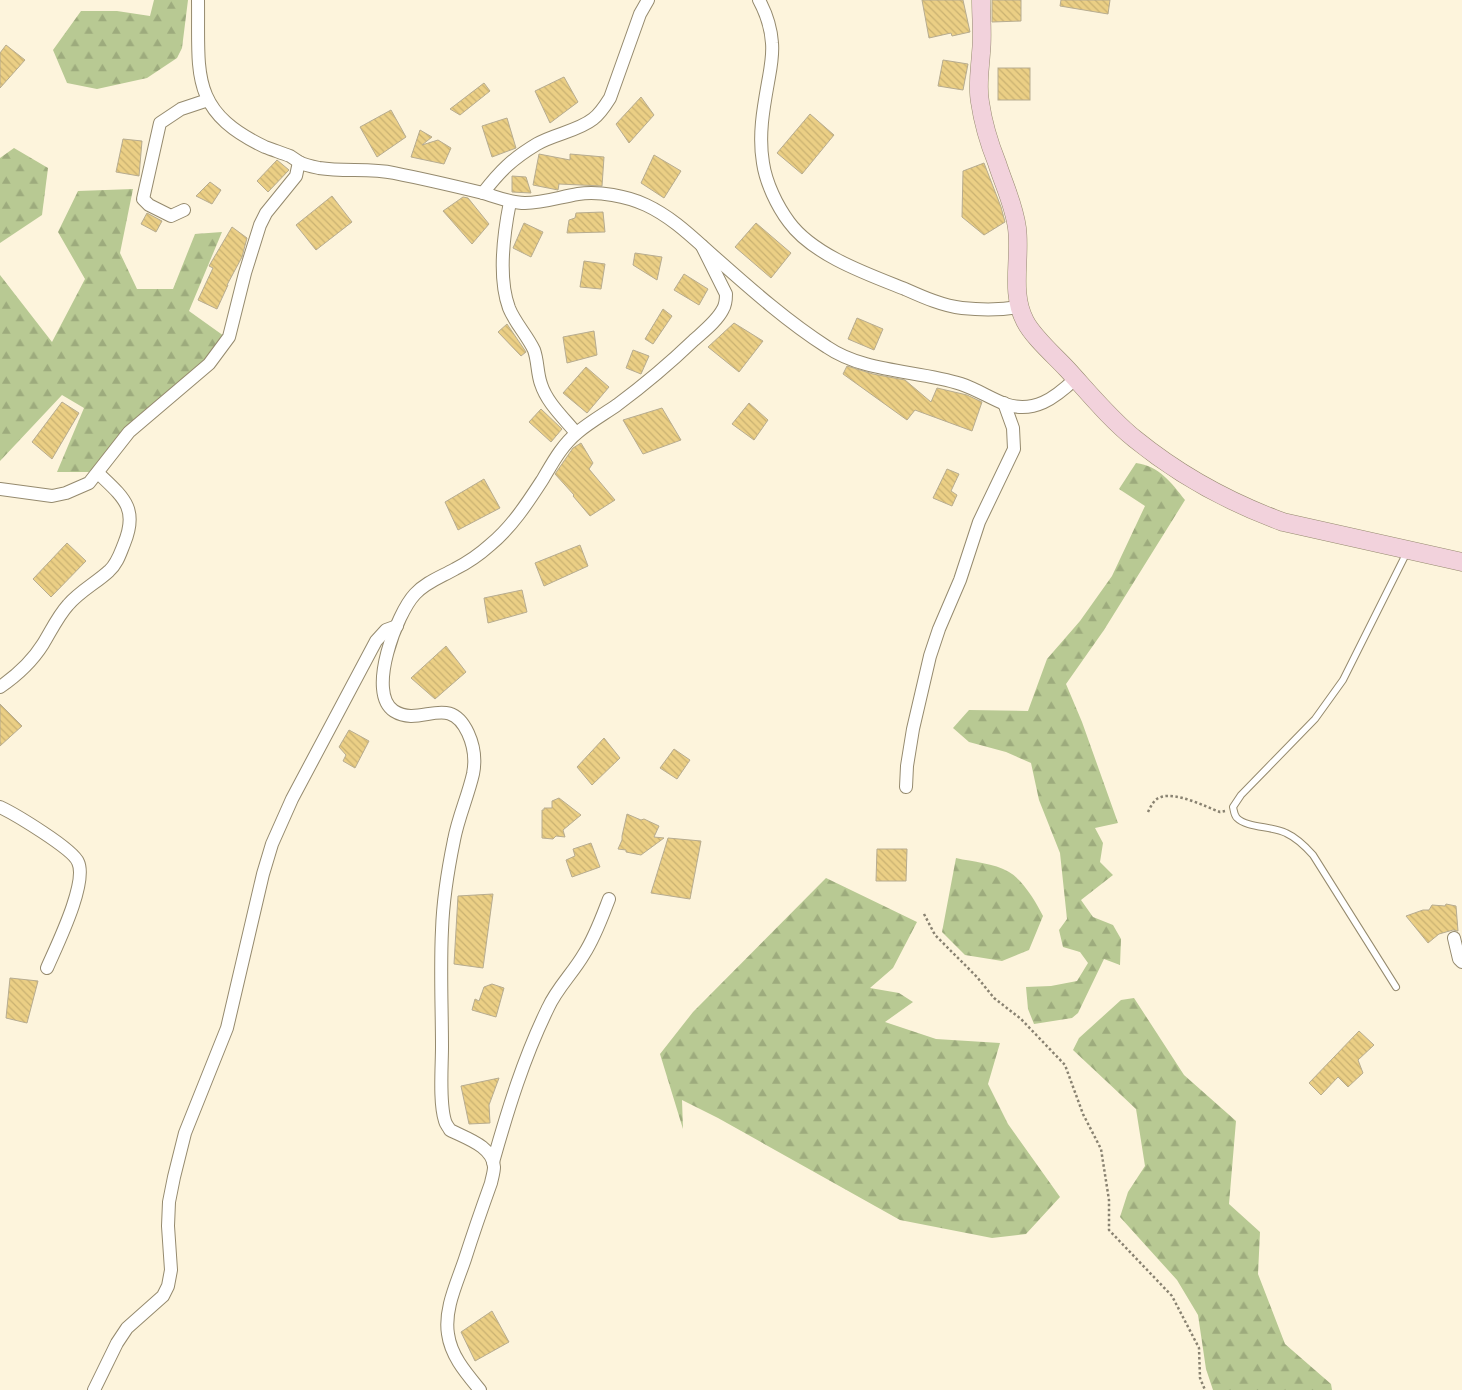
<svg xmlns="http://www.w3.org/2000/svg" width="1462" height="1390" font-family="'Exo 2',sans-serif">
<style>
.forest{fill:url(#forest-firs)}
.building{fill:url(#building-back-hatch);stroke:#b7ac90}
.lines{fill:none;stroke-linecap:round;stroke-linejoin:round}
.lane-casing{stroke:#958a6e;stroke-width:8}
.street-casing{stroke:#958a6e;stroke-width:14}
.secondary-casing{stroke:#958a6e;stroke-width:19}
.path{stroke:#898271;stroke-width:2.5;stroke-dasharray:2.5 2.5;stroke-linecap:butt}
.lane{stroke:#fff;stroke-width:6}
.street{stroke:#fff;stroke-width:12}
.secondary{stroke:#f2d2dc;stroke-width:18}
</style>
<defs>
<pattern id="forest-firs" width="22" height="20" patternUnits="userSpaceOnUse" patternTransform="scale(1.25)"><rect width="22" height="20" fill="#b8c993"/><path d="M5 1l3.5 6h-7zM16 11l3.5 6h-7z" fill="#9dab7d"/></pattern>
<pattern id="building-back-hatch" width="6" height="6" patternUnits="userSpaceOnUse" patternTransform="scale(1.25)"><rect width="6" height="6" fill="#ebcf85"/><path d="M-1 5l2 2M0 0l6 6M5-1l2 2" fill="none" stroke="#c9b171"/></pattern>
</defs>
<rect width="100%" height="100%" fill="#fdf4dc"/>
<g class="forest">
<polygon points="154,0 188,0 182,48 177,58 147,78 97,89 67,83 53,50 81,11 117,11 150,16"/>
<polygon points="14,148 48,168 42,215 0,243 0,158"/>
<polygon points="133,189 120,253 137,289 173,289 195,234 222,232 189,311 224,336 219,348 89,472 57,472 84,408 62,395 0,461 0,275 52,342 85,279 58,232 78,191"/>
<path d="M 1136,463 C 1159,466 1171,482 1185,500 L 1104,630 L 1066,684 L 1082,722 L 1118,823 L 1095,828 L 1103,843 L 1100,862 L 1113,875 L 1081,900 L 1093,917 L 1113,925 L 1121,939 L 1120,965 L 1104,959 L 1078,1013 L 1072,1018 L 1034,1024 L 1028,1009 L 1026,987 L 1051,986 L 1077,981 L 1088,963 L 1080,952 L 1063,947 L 1059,930 L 1067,919 L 1060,853 L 1039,800 L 1031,763 L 1006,752 L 969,742 L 953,728 L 969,710 L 1028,711 L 1047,659 L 1080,621 L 1112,576 L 1145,506 L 1119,489 Z"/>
<path d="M 956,858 C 973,862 994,863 1009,872 C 1023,880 1036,902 1043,916 L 1029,950 L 1002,961 L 965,955 L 942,932 Z"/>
<polygon points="826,878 917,922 893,968 870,988 899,993 913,1002 885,1022 936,1039 1000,1043 988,1084 1008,1124 1060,1197 1026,1234 992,1238 900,1220 718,1118 682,1100 683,1129 660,1054 693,1012"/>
<polygon points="1134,998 1184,1075 1236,1121 1229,1204 1260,1232 1258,1274 1285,1344 1331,1384 1332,1390 1213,1390 1206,1369 1198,1315 1177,1280 1120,1217 1128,1192 1145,1166 1136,1109 1073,1050 1079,1038 1121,1000"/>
</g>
<g class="building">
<polygon points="922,0 963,0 970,32 952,36 951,33 929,38"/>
<polygon points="992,0 1021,0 1021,21 992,22"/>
<polygon points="1061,0 1110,0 1108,14 1060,6"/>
<polygon points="6,45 25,60 0,88 0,53"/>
<polygon points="943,60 968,64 963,90 938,86"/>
<rect x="998" y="68" width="32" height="32"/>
<polygon points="564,77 578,102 550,123 535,91"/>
<polygon points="484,83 490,91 460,115 450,109"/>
<polygon points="641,97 654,115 629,143 616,124"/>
<polygon points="391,110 406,137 377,157 360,127"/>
<polygon points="810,114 834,135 802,174 777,153"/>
<polygon points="507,118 516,148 492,157 482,126"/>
<polygon points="420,130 432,137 422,145 438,140 451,148 444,164 411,157"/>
<polygon points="123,139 142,141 139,176 116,172"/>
<polygon points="539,154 570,160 570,154 604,157 602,186 559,184 558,190 533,185"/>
<polygon points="654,155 681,171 664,198 641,183"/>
<polygon points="277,160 289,170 268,192 257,181"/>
<polygon points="984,163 1001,207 1005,222 984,235 962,217 963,171"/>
<polygon points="512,176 526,177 531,193 512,192"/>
<polygon points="210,182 221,190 212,204 196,196"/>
<polygon points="332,196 352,222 316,250 296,225"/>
<polygon points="463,197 468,198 489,224 472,244 443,211"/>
<polygon points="603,212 605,232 567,233 569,220 575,218 576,213"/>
<polygon points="147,213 162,221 156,232 141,224"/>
<polygon points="524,223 543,232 531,257 513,248"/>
<polygon points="756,223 791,253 771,278 735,247"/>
<polygon points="232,227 247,238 242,257 227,285 228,285 217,309 198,300 213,268 209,266"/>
<polygon points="635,253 662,257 657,280 633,265"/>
<polygon points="584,261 605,264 601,289 580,287"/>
<polygon points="684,274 708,289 699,305 674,290"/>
<polygon points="663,309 672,316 653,344 645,339"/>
<polygon points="857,318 883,329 874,350 848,339"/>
<polygon points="734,323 763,341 739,372 708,347"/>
<polygon points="507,324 526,352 521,356 498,332"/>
<polygon points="594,331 597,355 567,363 563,337"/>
<polygon points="633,350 649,356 641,374 626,368"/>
<polygon points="847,366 873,374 905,380 931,402 937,388 967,395 982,402 972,431 915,410 907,420 843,374"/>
<polygon points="586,367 609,387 587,413 563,393"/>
<polygon points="62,402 79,413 52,459 32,442"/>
<polygon points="749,403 768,420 754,440 732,424"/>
<polygon points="662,408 681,440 643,454 623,420"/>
<polygon points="541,409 562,429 551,442 529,422"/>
<polygon points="581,443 593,463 589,469 615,500 590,516 573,496 574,495 555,474 573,448"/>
<polygon points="947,469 959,474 951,491 957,495 952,506 933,498"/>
<polygon points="484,479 500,508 458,530 445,502"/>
<polygon points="67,543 86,561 51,597 33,579"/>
<polygon points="580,545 588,566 544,586 535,563"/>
<polygon points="522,590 527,612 488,623 484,598"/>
<polygon points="446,646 466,672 435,699 411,678"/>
<polygon points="0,704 22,726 0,746"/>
<polygon points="349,730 369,741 355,768 343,761 346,755 339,747"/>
<polygon points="604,738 620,758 592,785 577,767"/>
<polygon points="674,749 690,760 677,779 660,768"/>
<polygon points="559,798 581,815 563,830 565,837 556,836 553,839 542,838 542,810 544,810 544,808 552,808 552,801"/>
<polygon points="627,814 641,820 644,819 659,826 654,837 664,838 641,855 626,852 626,850 618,849 622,840 622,836"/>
<polygon points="668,838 701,841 690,899 651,893"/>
<polygon points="591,843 600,867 572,877 566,860 575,856 573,849"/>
<polygon points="877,849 907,849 906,881 876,881"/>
<polygon points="493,894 483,968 454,964 458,896"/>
<polygon points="1446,904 1456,906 1458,931 1453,930 1439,934 1428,943 1406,916 1423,910 1429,910 1432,905 1445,906"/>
<polygon points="10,978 38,981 27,1023 6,1018"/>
<polygon points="492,984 504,988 496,1017 472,1010 475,999 479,1001 484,987"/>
<polygon points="1359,1031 1374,1045 1358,1060 1363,1073 1348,1087 1338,1077 1321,1095 1309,1083"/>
<polygon points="499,1078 489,1105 490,1123 469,1124 461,1086"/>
<polygon points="492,1311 509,1342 475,1361 461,1332"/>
</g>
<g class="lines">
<g class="lane-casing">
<path id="lane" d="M 1396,987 L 1313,855 C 1305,846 1297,838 1286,833 C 1272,826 1247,828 1237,818 C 1234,815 1234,811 1233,807 L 1241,795 L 1315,719 L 1343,680 L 1408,550"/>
</g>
<g class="street-casing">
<g id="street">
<path d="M 198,0 C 199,74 189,111 265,147 C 273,150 282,153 290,156 C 293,158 296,160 299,162 C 304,165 314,167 319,168 C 344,172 370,168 394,173 C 424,179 454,186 483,193 C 497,197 510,203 525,203 C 543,203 560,197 578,194 C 599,191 627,196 646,205 C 674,218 695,240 718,260 C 753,291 788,322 827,347 C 865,373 918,370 961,384 C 976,389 990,398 1005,404 C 1034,414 1055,398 1075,379"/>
<path d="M 759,0 C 766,13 771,28 772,43 C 773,54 771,66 769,77 C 764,105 758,134 763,163 C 766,183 777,206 789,222 C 813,255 867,274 905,289 C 923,297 943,306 962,308 C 981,310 1001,310 1019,307"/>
<path d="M 483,193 C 500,171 512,159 537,144 C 554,134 578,131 593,119 C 600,114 605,106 610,98 L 640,14 L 648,0"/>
<path d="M 510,202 C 504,232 498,278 509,308 C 515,323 527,335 534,350 C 538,361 537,373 541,384 C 547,403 564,418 576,433"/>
<polyline points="184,210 171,216 149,205 143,199 160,123 181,109 208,100"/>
<polyline points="0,489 52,496 66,493 89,483 129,432 209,364 229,337 245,273 260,225 266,213 296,176 299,162"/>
<path d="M 0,687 C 16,676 33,660 43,644 C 51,631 58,616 68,605 C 80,591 96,583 109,571 C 117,564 120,554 124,544 C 139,508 123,497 98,473"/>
<polyline points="906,787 907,766 913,729 930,656 939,629 960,580 979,522 1014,449 1013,428 1004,403"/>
<path d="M 0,807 C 15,814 73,849 78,862 C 88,883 56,947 47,968"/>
<polyline points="1454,938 1459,959 1462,962"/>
<path d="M 493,1162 C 508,1109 524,1057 548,1008 C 557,988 573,973 584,954 C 595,937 602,917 609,899"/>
<polyline points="94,1390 117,1343 127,1328 163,1296 168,1286 171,1270 168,1226 169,1202 174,1177 185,1133 227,1028 263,874 272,844 292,799 376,641 386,630 397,626"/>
<path d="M 480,1390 C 466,1373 451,1356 448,1334 C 444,1309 457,1283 465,1259 C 473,1234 482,1208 491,1183 C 492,1178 494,1172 494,1167 C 493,1146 465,1138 450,1130 C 448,1126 446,1125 445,1121 C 439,1102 442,1067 442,1047 C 442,1008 440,968 442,930 C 443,900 448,869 454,840 C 458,818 468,796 473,774 C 476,759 474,746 468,733 C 449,692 421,728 394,711 C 366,693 397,613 415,594 C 426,582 441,577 455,569 C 467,563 480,554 490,545 C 512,527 528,502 543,479 C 553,462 562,445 578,432 C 590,422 604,414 617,405 C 644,385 670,363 694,340 C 704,331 717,321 723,309 C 726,304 726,299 726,294 L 702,246"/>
</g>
</g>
<g class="secondary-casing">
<path id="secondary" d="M 981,0 C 981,18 983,35 981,53 C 980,69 977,86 980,102 C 983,123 989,143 997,163 C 1004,185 1014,205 1017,228 C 1021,258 1010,293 1025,321 C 1033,337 1055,356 1067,369 C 1089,393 1110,419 1135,439 C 1178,474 1231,503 1283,522 L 1462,562"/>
</g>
<g class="path">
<path d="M 1148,812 C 1151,806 1154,799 1161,797 C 1177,792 1204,806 1220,812 L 1225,811"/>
<polyline points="924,914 935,935 977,977 994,998 1021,1019 1065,1065 1083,1114 1101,1149 1109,1200 1109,1230 1172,1296 1199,1348 1200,1378 1205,1390"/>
</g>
<use href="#lane" class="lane"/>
<use href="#street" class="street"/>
<use href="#secondary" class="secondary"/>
</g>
</svg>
